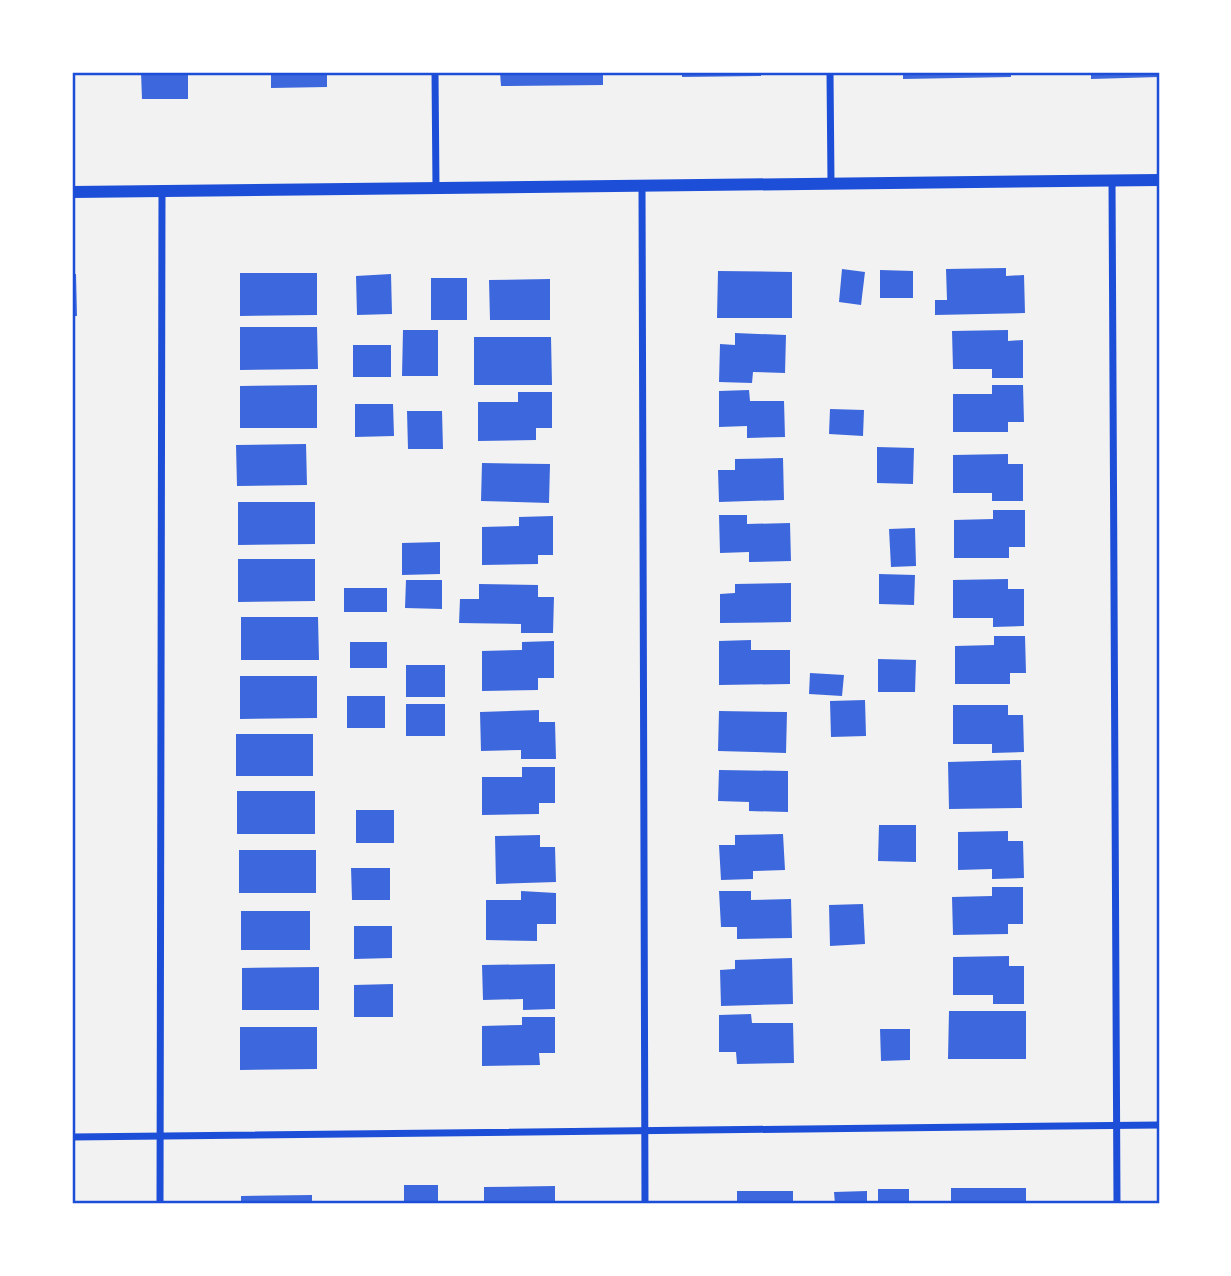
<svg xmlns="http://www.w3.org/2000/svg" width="1231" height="1276" font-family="'Crimson Pro',serif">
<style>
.building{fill:#3d67dc}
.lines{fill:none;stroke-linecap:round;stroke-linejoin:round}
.minor{stroke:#1d4ed8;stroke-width:7}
.tertiary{stroke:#1d4ed8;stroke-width:12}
.neatline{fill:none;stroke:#1d4ed8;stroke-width:2.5}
</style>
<rect width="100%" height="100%" fill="#f2f2f2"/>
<g class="building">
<polygon points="141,72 188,72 188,99 142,99"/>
<polygon points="271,72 327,72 327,87 271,88"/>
<polygon points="500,72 603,72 603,85 501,86"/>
<polygon points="682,72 761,72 761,76 682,77"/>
<polygon points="903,72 1011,72 1011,77 903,79"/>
<polygon points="1091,72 1159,72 1159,77 1091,79"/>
<polygon points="1006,268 1006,276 1024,275 1025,313 935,315 935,300 947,300 946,269"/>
<polygon points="842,269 865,272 861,305 839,302"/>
<polygon points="880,270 913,271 913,298 880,298"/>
<polygon points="718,271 792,272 792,318 717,318"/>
<polygon points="240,273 317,273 317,315 240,316"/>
<polygon points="72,274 76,274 77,316 72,316"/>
<polygon points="391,274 392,314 357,315 356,276"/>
<rect x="431" y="278" width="36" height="42"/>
<polygon points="550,279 550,320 490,320 489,280"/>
<polygon points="240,327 317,327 318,369 240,370"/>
<polygon points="403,330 438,330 438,376 402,376"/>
<polygon points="1008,330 1008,341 1023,340 1023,378 992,378 992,369 953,369 952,331"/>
<polygon points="735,333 786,335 785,373 753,372 752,383 719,382 720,344 735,345"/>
<polygon points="474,337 551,337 552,385 474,385"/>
<rect x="353" y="345" width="38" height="32"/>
<polygon points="317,385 317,428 240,428 240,386"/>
<polygon points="992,385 1023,385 1024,422 1008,422 1008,432 953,432 953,394 992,394"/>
<polygon points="749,390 750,401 784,401 785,437 747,438 747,426 719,427 719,391"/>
<polygon points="518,392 552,392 552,428 536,428 536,440 478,441 478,402 518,402"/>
<polygon points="355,404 393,404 394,436 355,437"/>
<polygon points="830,409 864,410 863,436 829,434"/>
<polygon points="407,411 442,411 443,449 408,449"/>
<polygon points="306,444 307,485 237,486 236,445"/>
<polygon points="877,447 914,448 913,484 877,483"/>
<polygon points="1008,454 1008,464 1023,464 1023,501 992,501 992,493 953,493 953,455"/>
<polygon points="783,458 784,500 719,502 718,470 735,470 735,459"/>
<polygon points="482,463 550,464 549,503 481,501"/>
<polygon points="238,502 315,502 315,544 238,545"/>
<polygon points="993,510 1025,510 1025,547 1009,547 1009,558 954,558 954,520 993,519"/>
<polygon points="719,515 747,515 747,524 790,523 791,561 749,562 749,552 720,553"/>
<polygon points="553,516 553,555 538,555 538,564 482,565 482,527 519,526 519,517"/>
<polygon points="915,528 916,566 891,567 889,529"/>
<polygon points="440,542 440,574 402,575 402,543"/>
<polygon points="238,559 315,559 315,601 238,602"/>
<polygon points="879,574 915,575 914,605 879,604"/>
<polygon points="1008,579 1008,589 1024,589 1024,626 993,627 993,618 953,618 953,580"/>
<polygon points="406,580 442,580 442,609 405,608"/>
<polygon points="791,583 791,622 720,623 720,594 735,593 735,584"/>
<polygon points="479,584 538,585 538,597 554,597 553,633 521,633 521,624 459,623 460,599 479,599"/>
<rect x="344" y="588" width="43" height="24"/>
<polygon points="241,617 318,617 319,660 241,660"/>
<polygon points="994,636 1025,636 1026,673 1010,673 1010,684 955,684 955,646 994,645"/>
<polygon points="751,640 751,650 790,650 790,684 719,685 719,641"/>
<polygon points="554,641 554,678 538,678 538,690 482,691 482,651 522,650 522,642"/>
<rect x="350" y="642" width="37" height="26"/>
<polygon points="878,659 916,660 915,692 878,692"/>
<rect x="406" y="665" width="39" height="32"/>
<polygon points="810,673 844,675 842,696 809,694"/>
<polygon points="240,676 317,676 317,718 240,719"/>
<rect x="347" y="696" width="38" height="32"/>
<polygon points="865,700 866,736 831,737 830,701"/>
<rect x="406" y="704" width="39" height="32"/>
<polygon points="953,705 1008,705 1008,715 1023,715 1024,752 992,753 992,744 953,744"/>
<polygon points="539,710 539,722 555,722 556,759 521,759 521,750 481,751 480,712"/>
<polygon points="719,711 787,712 786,753 718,751"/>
<rect x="236" y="734" width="77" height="42"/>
<polygon points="1021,760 1022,808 949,809 948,762"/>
<polygon points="522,767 555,767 555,803 539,803 539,814 482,815 482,777 522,777"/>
<polygon points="719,770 788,771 788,812 749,811 749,802 718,801"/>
<rect x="237" y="791" width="78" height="43"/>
<rect x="356" y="810" width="38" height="33"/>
<polygon points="879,825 916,825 916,862 878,861"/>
<polygon points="1008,831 1008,841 1023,841 1024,878 992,879 992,869 958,870 958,832"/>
<polygon points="783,834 785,870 753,871 753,879 721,880 719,845 735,845 735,835"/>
<polygon points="540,835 540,847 555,847 556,882 496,884 495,836"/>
<rect x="239" y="850" width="77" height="43"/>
<polygon points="351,868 390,868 390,900 352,900"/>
<polygon points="992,887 1023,887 1023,924 1008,924 1008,934 953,935 952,897 992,896"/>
<polygon points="521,891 556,893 556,924 537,924 537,941 486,940 486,900 521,900"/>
<polygon points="719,891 751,891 751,900 791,899 792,938 737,939 737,927 721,927"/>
<polygon points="863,904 865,944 830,946 829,905"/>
<rect x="241" y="911" width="69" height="39"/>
<polygon points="354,926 392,926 392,958 354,959"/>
<polygon points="1009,956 1009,966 1024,966 1024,1004 993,1004 993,995 953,995 953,957"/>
<polygon points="792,958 793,1004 721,1006 720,970 735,969 735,960"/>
<polygon points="555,964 555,1009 523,1010 523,999 483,1000 482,965"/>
<polygon points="319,967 319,1010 242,1010 242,968"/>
<polygon points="393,984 393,1017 354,1017 354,985"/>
<polygon points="949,1011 1026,1011 1026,1059 948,1059"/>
<polygon points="751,1014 752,1023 793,1023 794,1063 737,1064 736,1052 719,1052 719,1015"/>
<polygon points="522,1017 555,1017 555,1053 539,1053 540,1065 482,1066 482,1026 522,1025"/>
<polygon points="240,1027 317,1027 317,1069 240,1070"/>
<polygon points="880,1029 910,1029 910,1060 881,1061"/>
<rect x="404" y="1185" width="34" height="19"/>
<polygon points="555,1186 555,1204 484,1204 484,1187"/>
<rect x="951" y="1188" width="75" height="16"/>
<rect x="878" y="1189" width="31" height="15"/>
<polygon points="737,1191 793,1191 793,1204 722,1204 722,1202 737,1202"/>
<polygon points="867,1191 867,1204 835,1204 834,1192"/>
<polygon points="312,1195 312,1204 241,1204 241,1196"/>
</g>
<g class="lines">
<g class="minor">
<polyline points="435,72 436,188"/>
<polyline points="830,72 831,183"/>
<polyline points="1112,180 1117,1204"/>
<polyline points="642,186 645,1204"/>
<polyline points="72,1137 1159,1125"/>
<polyline points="160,1204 162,191"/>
</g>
<polyline class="tertiary" points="72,192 1159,180"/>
</g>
<rect width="1231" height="1276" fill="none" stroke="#ffffff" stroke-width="147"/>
<rect x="74" y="74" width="1084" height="1128" class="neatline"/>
</svg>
